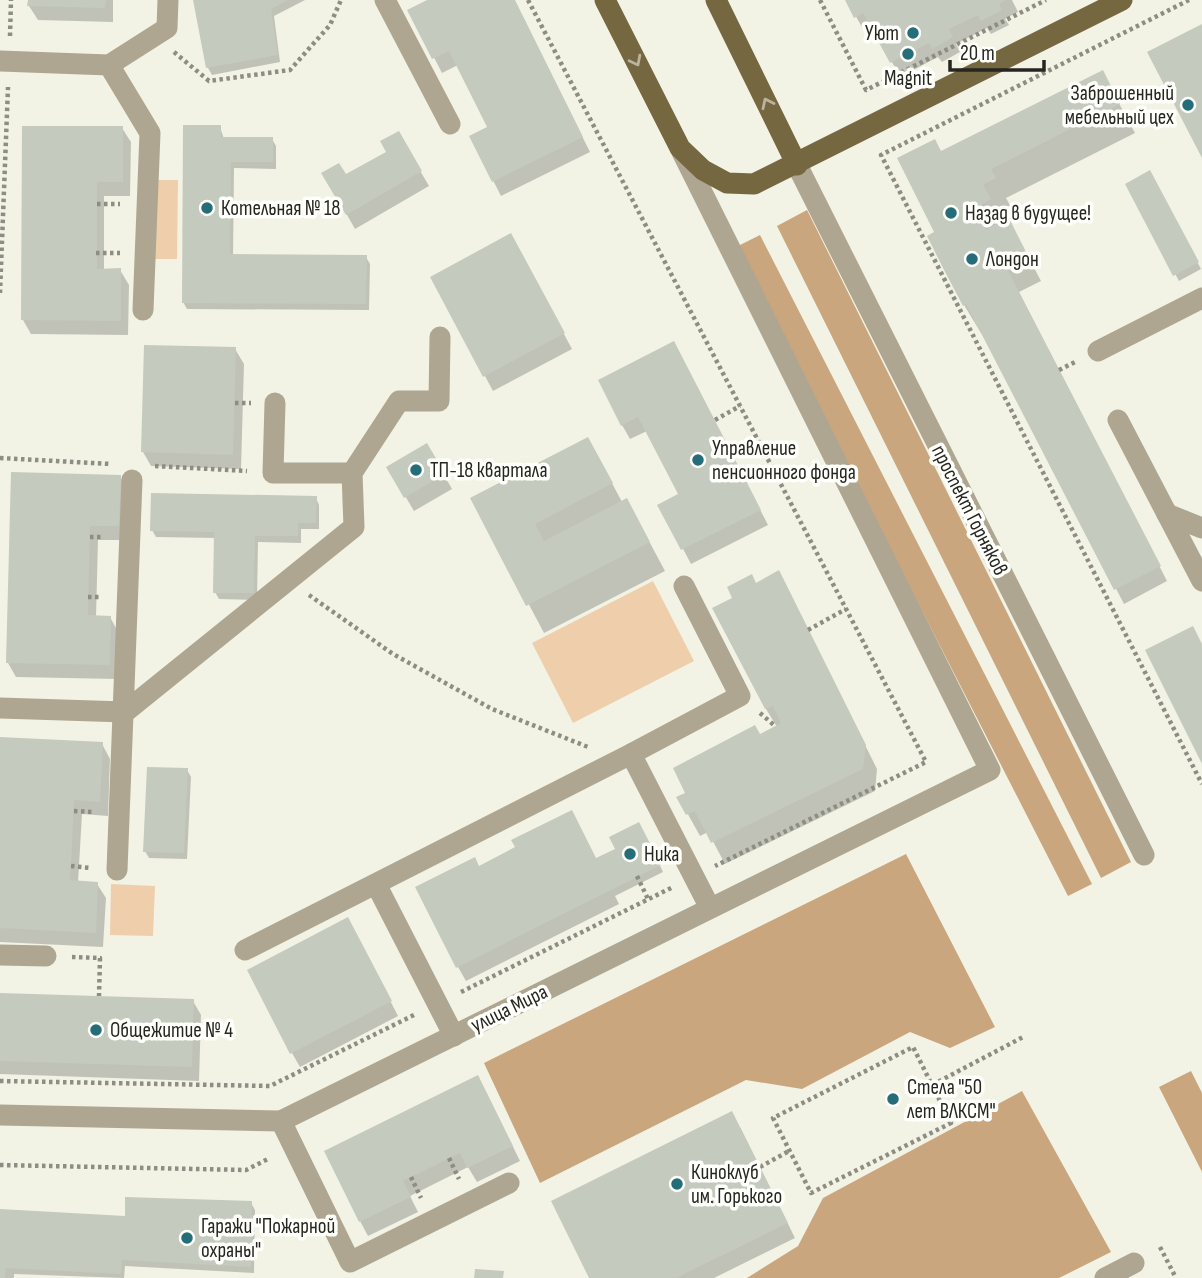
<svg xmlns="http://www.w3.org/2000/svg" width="1202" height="1278" font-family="'Sofia Sans Condensed',sans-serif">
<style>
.green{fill:#efcfab}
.forest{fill:#caa67e}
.shadow{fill:#0003}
.building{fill:#c4cabe}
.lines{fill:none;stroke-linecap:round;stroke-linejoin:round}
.path{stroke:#8d8d84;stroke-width:4.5;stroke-dasharray:3.5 3.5;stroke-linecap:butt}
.minor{stroke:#aea691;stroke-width:21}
.major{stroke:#756740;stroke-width:21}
.oneway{stroke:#bab39e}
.poi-dot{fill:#256d79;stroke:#fffffc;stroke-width:2.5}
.labels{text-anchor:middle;stroke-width:7;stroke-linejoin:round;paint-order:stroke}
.poi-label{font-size:21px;fill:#262621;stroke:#fffffc;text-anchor:start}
.street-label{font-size:21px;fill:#262621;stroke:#fffffc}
</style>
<rect width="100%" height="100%" fill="#f2f3e5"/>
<g class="green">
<polygon points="156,180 178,180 177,259 155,259"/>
<polygon points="653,581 694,661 573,723 532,643"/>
<polygon points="111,884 155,886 153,936 110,935"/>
</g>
<g class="forest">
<polygon points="807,210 1131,862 1101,878 777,226"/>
<polygon points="760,235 1092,884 1068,896 736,247"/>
<polygon points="906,854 995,1027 950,1048 910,1032 802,1089 746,1080 540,1183 484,1063"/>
<polygon points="1191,1071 1202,1093 1202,1172 1159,1087"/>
<polygon points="1022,1091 1111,1252 1059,1278 747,1278 798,1246 823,1198"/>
</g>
<g class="shadow">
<polygon points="29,0 113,0 113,22 38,20 29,6"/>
<polygon points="195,0 305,0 274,16 280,62 212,75 208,68"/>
<polygon points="431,0 514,0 590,152 501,196 471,137 489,128 458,65 442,73 410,11"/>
<polygon points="847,0 1012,0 1018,12 1005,19 1009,25 991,34 987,28 956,44 960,52 942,62 938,57 900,77 873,27 864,31"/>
<polygon points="1102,72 1135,133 1006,198 1011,207 998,214 1003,223 1009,220 1041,281 1019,292 1167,581 1124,604 983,332 981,333 964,305 937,233 941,153"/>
<polygon points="220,127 224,139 272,139 276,146 276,169 234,168 233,256 366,257 370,264 369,310 187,309 183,302"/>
<polygon points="122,128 131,142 130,196 104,196 104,270 120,270 129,285 128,335 31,334 23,320"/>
<polygon points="398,133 429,186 355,229 324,174 345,176 388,152"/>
<polygon points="1149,173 1201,269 1179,281 1127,185"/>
<polygon points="519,250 572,349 493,391 432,278"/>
<polygon points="235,349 244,364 241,469 151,466 143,452"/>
<polygon points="682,358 768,525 691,564 660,505 680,495 647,431 630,439 622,425"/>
<polygon points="427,445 452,489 414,511 388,467"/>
<polygon points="604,468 622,502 627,500 665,571 544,633 473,499"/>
<polygon points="120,476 128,491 127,540 98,540 96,617 110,617 118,632 117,679 16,677 8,663"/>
<polygon points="316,498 319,505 319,529 301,529 301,543 258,542 257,600 219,599 215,592 216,538 156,537 152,530"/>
<polygon points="779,573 877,769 875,791 725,864 708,832 700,836 679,798 759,736 777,727 766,709 756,585"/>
<polygon points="102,744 110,759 108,816 82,814 78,883 97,884 106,898 103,947 0,942 0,762"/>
<polygon points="187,770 191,777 187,859 149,858 145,851"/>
<polygon points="643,831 663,872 615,896 619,904 466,981 458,967 479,868 596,860 618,850"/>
<polygon points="356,934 398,1016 300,1067 292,1053"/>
<polygon points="0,994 193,1001 201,1015 199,1081 0,1074"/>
<polygon points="486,1092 520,1161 477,1182 468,1167 410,1196 418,1212 368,1236 360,1221"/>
<polygon points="740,1127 795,1238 714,1278 591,1278"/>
<polygon points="251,1203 255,1210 254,1273 125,1266 124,1278 14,1274 14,1278 0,1278 0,1211 126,1218"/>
</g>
<g class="building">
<polygon points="28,0 106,0 105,8 27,6"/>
<polygon points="193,0 288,0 271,9 278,55 206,68"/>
<polygon points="427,0 515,0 583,137 492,182 469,136 487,127 449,51 432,59 407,10"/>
<polygon points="845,0 1006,0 999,4 1002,10 981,21 978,15 949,29 953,37 932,49 929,43 890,63 863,13 854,18"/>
<polygon points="1202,24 1202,158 1147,52"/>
<polygon points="1103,70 1120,104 991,169 996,178 983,185 991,199 975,208 986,230 1009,218 1026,252 1004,263 1161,566 1114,590 966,304 963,306 943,268 927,236 934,232 897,158 935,139 941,151"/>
<polygon points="183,125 221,125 221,137 273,137 273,162 231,162 230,254 367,255 366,304 182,303"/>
<polygon points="22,126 123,126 123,182 97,182 97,269 121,268 121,321 21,320"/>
<polygon points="399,131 422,171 346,215 321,173 339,163 346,174 386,152 380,141"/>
<polygon points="1150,170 1199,262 1173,276 1125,184"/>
<polygon points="511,233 565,333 483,377 430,277"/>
<polygon points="674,341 761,510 681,550 657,505 678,494 638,417 621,426 598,380"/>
<polygon points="144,345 236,347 233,455 141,452"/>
<polygon points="588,437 613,483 535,524 544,541 627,498 650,542 526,606 470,498"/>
<polygon points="427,443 445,474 404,498 386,467"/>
<polygon points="11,472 121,475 119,526 90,526 88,615 111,616 110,665 6,663"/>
<polygon points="151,493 317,496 316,523 298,523 298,536 255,536 254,593 213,593 214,532 150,531"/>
<polygon points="779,570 866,745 863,769 711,843 695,811 686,815 676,797 685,793 673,768 755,725 760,734 781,723 773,706 765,709 712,608 732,598 727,587 752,574 756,583"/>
<polygon points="1193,626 1202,644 1202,764 1145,650"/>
<polygon points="0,737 103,742 100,802 74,800 71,866 70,880 98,882 96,933 0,928"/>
<polygon points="147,767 188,768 184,853 143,852"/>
<polygon points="572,810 596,858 615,849 609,837 639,822 661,865 456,968 415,887 475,857 479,866 515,847 511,840"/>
<polygon points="348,917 392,1001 290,1054 247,970"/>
<polygon points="0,993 194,999 192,1067 0,1061"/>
<polygon points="478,1075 513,1146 467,1168 460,1153 403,1181 411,1197 359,1222 324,1151"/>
<polygon points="732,1111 788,1223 676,1278 589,1278 551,1201"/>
<polygon points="125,1197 252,1201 251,1267 122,1260 121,1274 6,1268 5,1278 0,1278 0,1209 125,1216"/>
<polygon points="475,1269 504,1271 503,1278 474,1278"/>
</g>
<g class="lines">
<g class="path">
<polyline points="528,0 926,762 715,866"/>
<polyline points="820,0 866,90 1046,0"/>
<polyline points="1189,0 881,155 1202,784"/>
<polyline points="10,36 11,0"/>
<polyline points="174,52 209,81 290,70 330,25 341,0"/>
<polyline points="97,204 120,204"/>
<polyline points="96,253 120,253"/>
<polyline points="0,293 8,87"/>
<polyline points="1059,370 1077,361"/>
<polyline points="235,403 251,403"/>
<polyline points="715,420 740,406"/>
<polyline points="0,458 111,464"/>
<polyline points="155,466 247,471"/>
<polyline points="90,537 103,537"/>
<polyline points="309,595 393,654 492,709 588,747"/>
<polyline points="88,597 101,597"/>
<polyline points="808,630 846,609"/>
<polyline points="760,713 775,726"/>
<polyline points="74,811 94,812"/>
<polyline points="71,866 91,868"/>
<polyline points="637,876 648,899"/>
<polyline points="72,957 100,958 99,996"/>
<polyline points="461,992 673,887"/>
<polyline points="0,1081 270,1086 416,1014"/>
<polyline points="932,1085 951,1123 811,1193 773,1118 913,1047 932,1085 1025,1036"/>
<polyline points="449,1158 459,1179"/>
<polyline points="0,1165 246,1170 270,1158"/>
<polyline points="760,1167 789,1151"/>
<polyline points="411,1177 421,1198"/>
<polyline points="1160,1247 1176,1278"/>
</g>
<g class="minor">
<polyline points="385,0 450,124"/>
<polyline points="0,61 109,65 167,28 168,0"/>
<polyline points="109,65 150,133 143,310"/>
<polyline points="797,165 1144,855"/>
<polyline points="1098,351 1202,298"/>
<polyline points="275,403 273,473 352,473"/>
<polyline points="1118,420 1202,581"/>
<polyline points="1167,514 1202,528"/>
<polyline points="684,586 740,696 631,754 710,908"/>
<polyline points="0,708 125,712 354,527 352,473 399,401 439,401 440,337"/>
<polyline points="117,870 132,480"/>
<polyline points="376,884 454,1036"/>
<polyline points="245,950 631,754"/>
<polyline points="0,955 46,956"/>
<polyline points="0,1115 281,1121 990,770 682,152"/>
<polyline points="281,1121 350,1262 509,1183"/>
<polyline points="1105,1278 1134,1263"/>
</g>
<g class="major">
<polyline points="605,0 680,148 703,170 727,183 754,184 1122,0"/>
<polyline points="716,0 797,165"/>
</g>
</g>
<defs><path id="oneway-chevron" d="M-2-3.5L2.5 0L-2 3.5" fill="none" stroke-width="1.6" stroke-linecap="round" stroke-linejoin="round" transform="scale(1.75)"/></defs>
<g class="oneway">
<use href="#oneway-chevron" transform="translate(636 61) rotate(63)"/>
<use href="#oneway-chevron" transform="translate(767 103) rotate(-116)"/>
</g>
<g class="poi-dot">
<circle cx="913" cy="33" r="7"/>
<circle cx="908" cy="54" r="7"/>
<circle cx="1188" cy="105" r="7"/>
<circle cx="207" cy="208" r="7"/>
<circle cx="951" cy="213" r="7"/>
<circle cx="972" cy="259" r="7"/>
<circle cx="698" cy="460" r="7"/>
<circle cx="416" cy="470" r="7"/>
<circle cx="630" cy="854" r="7"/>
<circle cx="96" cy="1030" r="7"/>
<circle cx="893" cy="1099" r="7"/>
<circle cx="677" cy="1184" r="7"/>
<circle cx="187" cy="1238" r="7"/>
</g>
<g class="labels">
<g class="poi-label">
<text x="899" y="40" text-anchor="end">Уют</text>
<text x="908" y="85" text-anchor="middle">Magnit</text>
<text x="1174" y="100" text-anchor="end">Заброшенный<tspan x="1174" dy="24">мебельный цех</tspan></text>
<text x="221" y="215">Котельная № 18</text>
<text x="965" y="220">Назад в будущее!</text>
<text x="986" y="266">Лондон</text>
<text x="712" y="455">Управление<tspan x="712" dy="24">пенсионного фонда</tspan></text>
<text x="430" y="477">ТП-18 квартала</text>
<text x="644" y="861">Ника</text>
<text x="110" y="1037">Общежитие № 4</text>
<text x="907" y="1094">Стела "50<tspan x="907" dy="24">лет ВЛКСМ"</tspan></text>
<text x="691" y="1179">Киноклуб<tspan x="691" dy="24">им. Горького</tspan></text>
<text x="201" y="1233">Гаражи "Пожарной<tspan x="201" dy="24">охраны"</tspan></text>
</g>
<g class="street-label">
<text transform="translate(970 510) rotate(63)" y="7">проспект Горняков</text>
<text transform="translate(509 1008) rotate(-26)" y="7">улица Мира</text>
</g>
</g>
<path d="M950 60v10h94v-10" fill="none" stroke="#262621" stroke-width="3.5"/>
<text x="960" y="60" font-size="21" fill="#262621" stroke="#fffffc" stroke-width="5" paint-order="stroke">20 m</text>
</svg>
